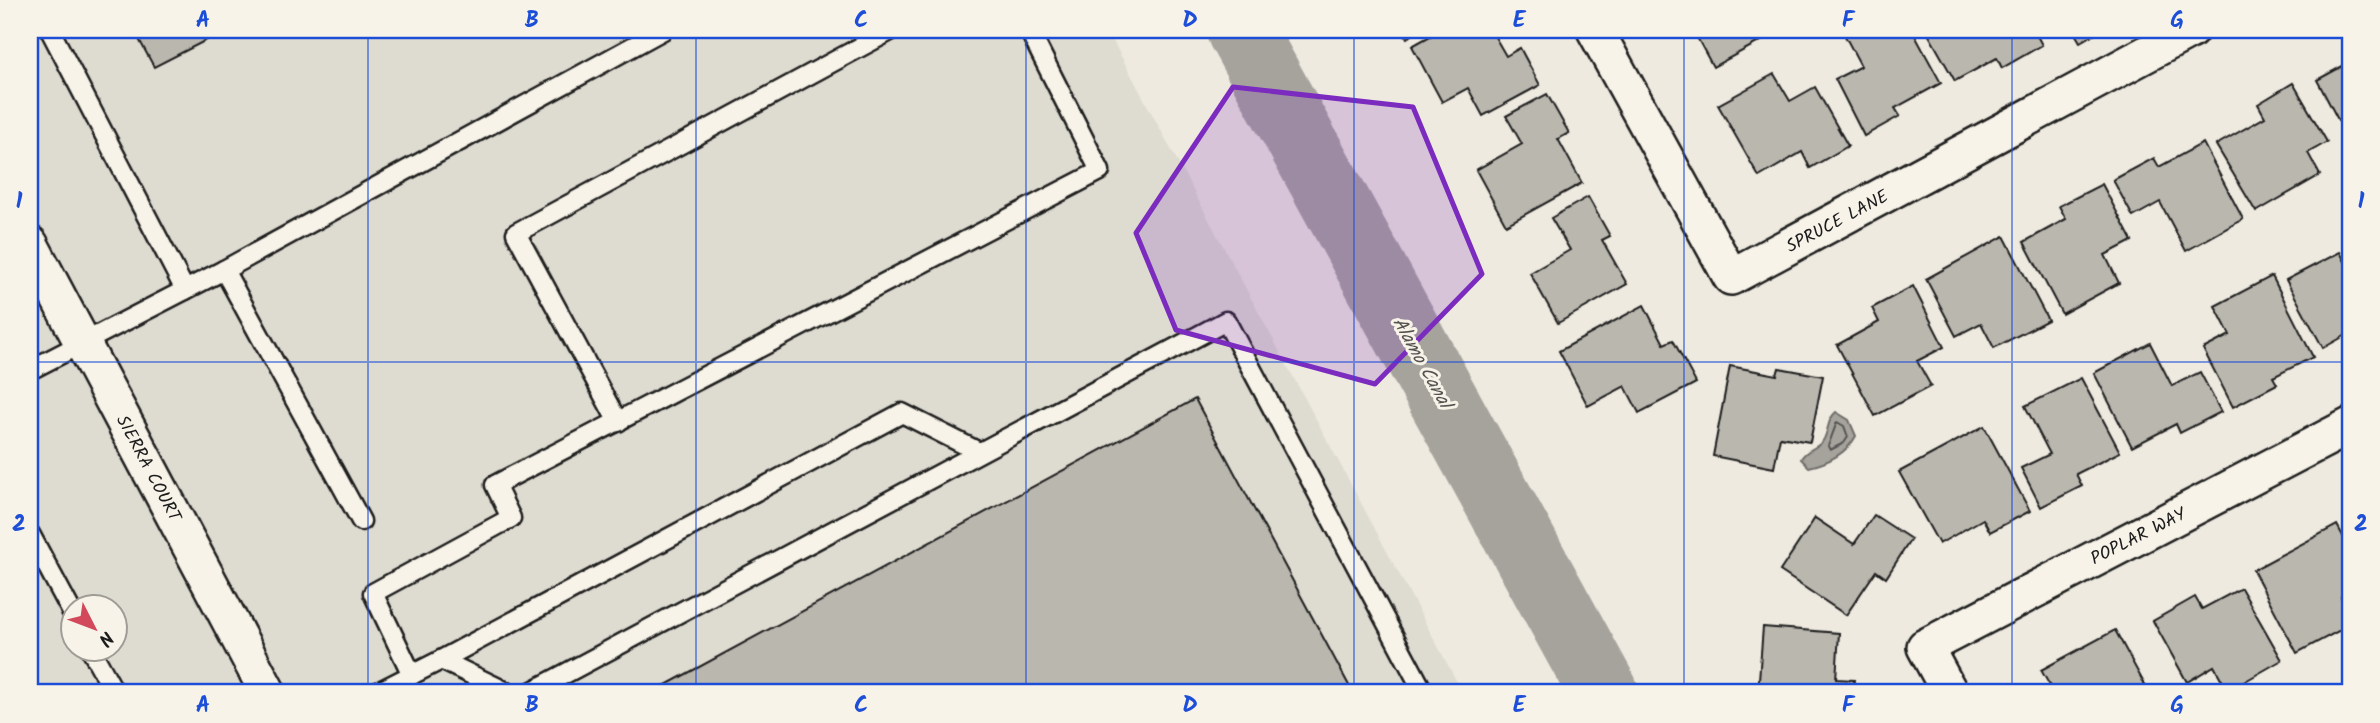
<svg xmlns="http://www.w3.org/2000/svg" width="2380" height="723" font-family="Kalam,sans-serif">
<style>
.built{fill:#dedbd1;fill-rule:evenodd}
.water{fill:#a6a39d;stroke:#6f6d69;stroke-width:2}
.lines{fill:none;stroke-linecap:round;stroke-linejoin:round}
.shore{stroke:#535250;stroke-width:2}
.river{stroke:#a6a39d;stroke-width:70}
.building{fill:#bab7af;stroke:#1c1c1c;stroke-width:2}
.service-casing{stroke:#1c1c1c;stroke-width:23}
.minor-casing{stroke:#1c1c1c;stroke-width:40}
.service{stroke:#f7f3e8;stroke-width:18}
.minor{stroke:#f7f3e8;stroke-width:35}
.marked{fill:#7b2cbf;fill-opacity:0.2;stroke:#7b2cbf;stroke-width:5;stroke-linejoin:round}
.grid{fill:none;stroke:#1d4ed8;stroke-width:2;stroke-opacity:0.55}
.labels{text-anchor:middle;stroke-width:6;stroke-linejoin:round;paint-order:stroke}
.street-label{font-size:18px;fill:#1c1c1c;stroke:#f7f3e8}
.water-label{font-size:19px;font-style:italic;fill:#535250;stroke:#f7f3e8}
.neatline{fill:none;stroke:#1d4ed8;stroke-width:2.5}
.grid-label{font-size:23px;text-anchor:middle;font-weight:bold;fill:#1d4ed8}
</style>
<rect width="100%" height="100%" fill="#eeeae0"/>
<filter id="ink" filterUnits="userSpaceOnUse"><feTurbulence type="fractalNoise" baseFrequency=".0143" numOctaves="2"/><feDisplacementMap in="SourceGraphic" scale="14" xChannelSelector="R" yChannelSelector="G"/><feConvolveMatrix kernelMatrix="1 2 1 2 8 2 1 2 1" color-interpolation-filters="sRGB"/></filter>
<g filter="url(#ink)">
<path class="built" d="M 30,30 L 1107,30 L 1463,693 L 30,693 ZM 74,608 L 116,608 L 116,650 L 74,650 Z"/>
<path class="water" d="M 1836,412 L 1849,420 L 1856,436 C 1847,453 1828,463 1809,467 L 1801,459 C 1806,448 1818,450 1824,439 C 1829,429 1827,420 1836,412 Z"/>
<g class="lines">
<polygon class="shore" points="1837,422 1844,426 1848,437 1844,443 1830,450 1828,446"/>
<polyline class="river" points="1241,30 1604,693"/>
</g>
<g class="building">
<polygon points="134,30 226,30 154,67"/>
<polygon points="1402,30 1421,30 1407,38"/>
<polygon points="1441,30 1491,30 1506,56 1520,48 1540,85 1483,116 1468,88 1442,102 1412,46"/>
<polygon points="1693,30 1781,30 1713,67"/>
<polygon points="1856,30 1912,30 1941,83 1895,108 1900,116 1864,136 1835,79 1861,66 1845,36"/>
<polygon points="1926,30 2034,30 2042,45 2002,68 1997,58 1955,81"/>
<polygon points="2073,30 2101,30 2080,42"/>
<polygon points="2350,62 2350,130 2345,133 2317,80"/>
<polygon points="1774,74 1790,101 1815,87 1848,146 1810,168 1802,152 1759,177 1718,105"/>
<polygon points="2293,83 2327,142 2308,153 2320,175 2256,212 2216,145 2265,117 2258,104"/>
<polygon points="1547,94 1569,133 1558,139 1582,183 1506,225 1476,170 1522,144 1506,116"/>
<polygon points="2203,143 2243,219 2186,251 2160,202 2133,217 2113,180 2154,158 2159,167"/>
<polygon points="2102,184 2132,241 2105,255 2119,283 2062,314 2024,242 2066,219 2059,206"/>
<polygon points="1588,197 1610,236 1602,240 1627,284 1558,323 1530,273 1570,250 1551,218"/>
<polygon points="2004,236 2048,320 1994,348 1981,323 1956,336 1926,279"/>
<polygon points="2340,252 2350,271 2350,333 2323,348 2286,280"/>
<polygon points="2272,276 2313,357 2273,377 2277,384 2233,407 2203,349 2230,335 2215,306"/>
<polygon points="1913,286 1944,347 1917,361 1931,386 1875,416 1837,345 1879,322 1872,308"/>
<polygon points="1644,305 1664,344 1673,340 1696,383 1639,413 1625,386 1588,406 1559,351"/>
<polygon points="2150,343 2172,386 2200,372 2221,412 2180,433 2176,424 2132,447 2094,373"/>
<polygon points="1730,366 1777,375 1779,368 1823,376 1810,442 1780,437 1774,468 1713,456"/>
<polygon points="2081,378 2120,452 2076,474 2082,486 2041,507 2021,468 2050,454 2025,406"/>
<polygon points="1195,399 1353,693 651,693"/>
<polygon points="1984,426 2030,511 1990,532 1983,519 1939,544 1899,472"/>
<polygon points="1874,515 1911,539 1886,578 1876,571 1846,615 1780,571 1815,518 1854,544"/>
<polygon points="2337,525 2350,549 2350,592 2341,597 2350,614 2350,625 2297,653 2253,570"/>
<polygon points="2241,588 2282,660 2228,691 2214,666 2187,682 2153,621 2195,597 2202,609"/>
<polygon points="1763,627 1839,633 1836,679 1854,680 1853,693 1758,693"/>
<polygon points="2115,630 2145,685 2130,693 2054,693 2041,670"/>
</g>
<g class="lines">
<g class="service-casing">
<g id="service">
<polyline points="50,30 185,290"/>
<polyline points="224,270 663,30"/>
<polyline points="30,370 224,270 361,521"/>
<polyline points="618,422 516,233 892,30"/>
<polyline points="30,534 74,616"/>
<polyline points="91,650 115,693"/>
<polyline points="441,660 902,413 979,452"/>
<polyline points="412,675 373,593 511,518 495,485 1100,171 1029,30"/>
<polyline points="376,693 441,660 509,693"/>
<polyline points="529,693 1226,321 1424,693"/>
</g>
</g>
<g class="minor-casing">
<g id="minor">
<polyline points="1595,30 1731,277 2191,30"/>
<polyline points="30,244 268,693"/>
<polyline points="1950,693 1925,647 2350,426"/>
</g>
</g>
<use href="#service" class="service"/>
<use href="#minor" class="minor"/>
</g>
</g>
<path class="marked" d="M 1233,87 L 1413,107 L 1482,274 L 1375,384 L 1176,330 L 1136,233 Z"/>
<path class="grid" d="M 368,30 L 368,693M 696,30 L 696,693M 1026,30 L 1026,693M 1354,30 L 1354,693M 1684,30 L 1684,693M 2012,30 L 2012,693M 30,362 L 2350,362"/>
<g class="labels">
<g class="street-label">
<text transform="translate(1837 221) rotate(-28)" y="6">SPRUCE LANE</text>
<text transform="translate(149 468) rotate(62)" y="6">SIERRA COURT</text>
<text transform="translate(2138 536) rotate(-27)" y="6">POPLAR WAY</text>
</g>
<g class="water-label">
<text transform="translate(1423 362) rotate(61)" y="7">Alamo Canal</text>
</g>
</g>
<rect width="2380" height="723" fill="none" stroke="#f7f3e8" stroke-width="77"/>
<g transform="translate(94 628) rotate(132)"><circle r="33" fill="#f7f3e8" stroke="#9f9d96" stroke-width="2"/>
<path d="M0-5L12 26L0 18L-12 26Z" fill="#d1495b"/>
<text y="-10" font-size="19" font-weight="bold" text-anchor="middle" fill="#1c1c1c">N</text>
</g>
<rect x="38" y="38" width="2304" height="646" class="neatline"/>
<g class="grid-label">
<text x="203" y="27">A</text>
<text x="532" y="27">B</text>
<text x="861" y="27">C</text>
<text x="1190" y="27">D</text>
<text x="1519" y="27">E</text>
<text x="1848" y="27">F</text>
<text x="2177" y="27">G</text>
<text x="19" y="208">1</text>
<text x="2361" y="208">1</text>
<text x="19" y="531">2</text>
<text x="2361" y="531">2</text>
<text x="203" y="712">A</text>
<text x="532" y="712">B</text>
<text x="861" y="712">C</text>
<text x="1190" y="712">D</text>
<text x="1519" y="712">E</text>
<text x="1848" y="712">F</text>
<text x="2177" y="712">G</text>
</g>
</svg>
